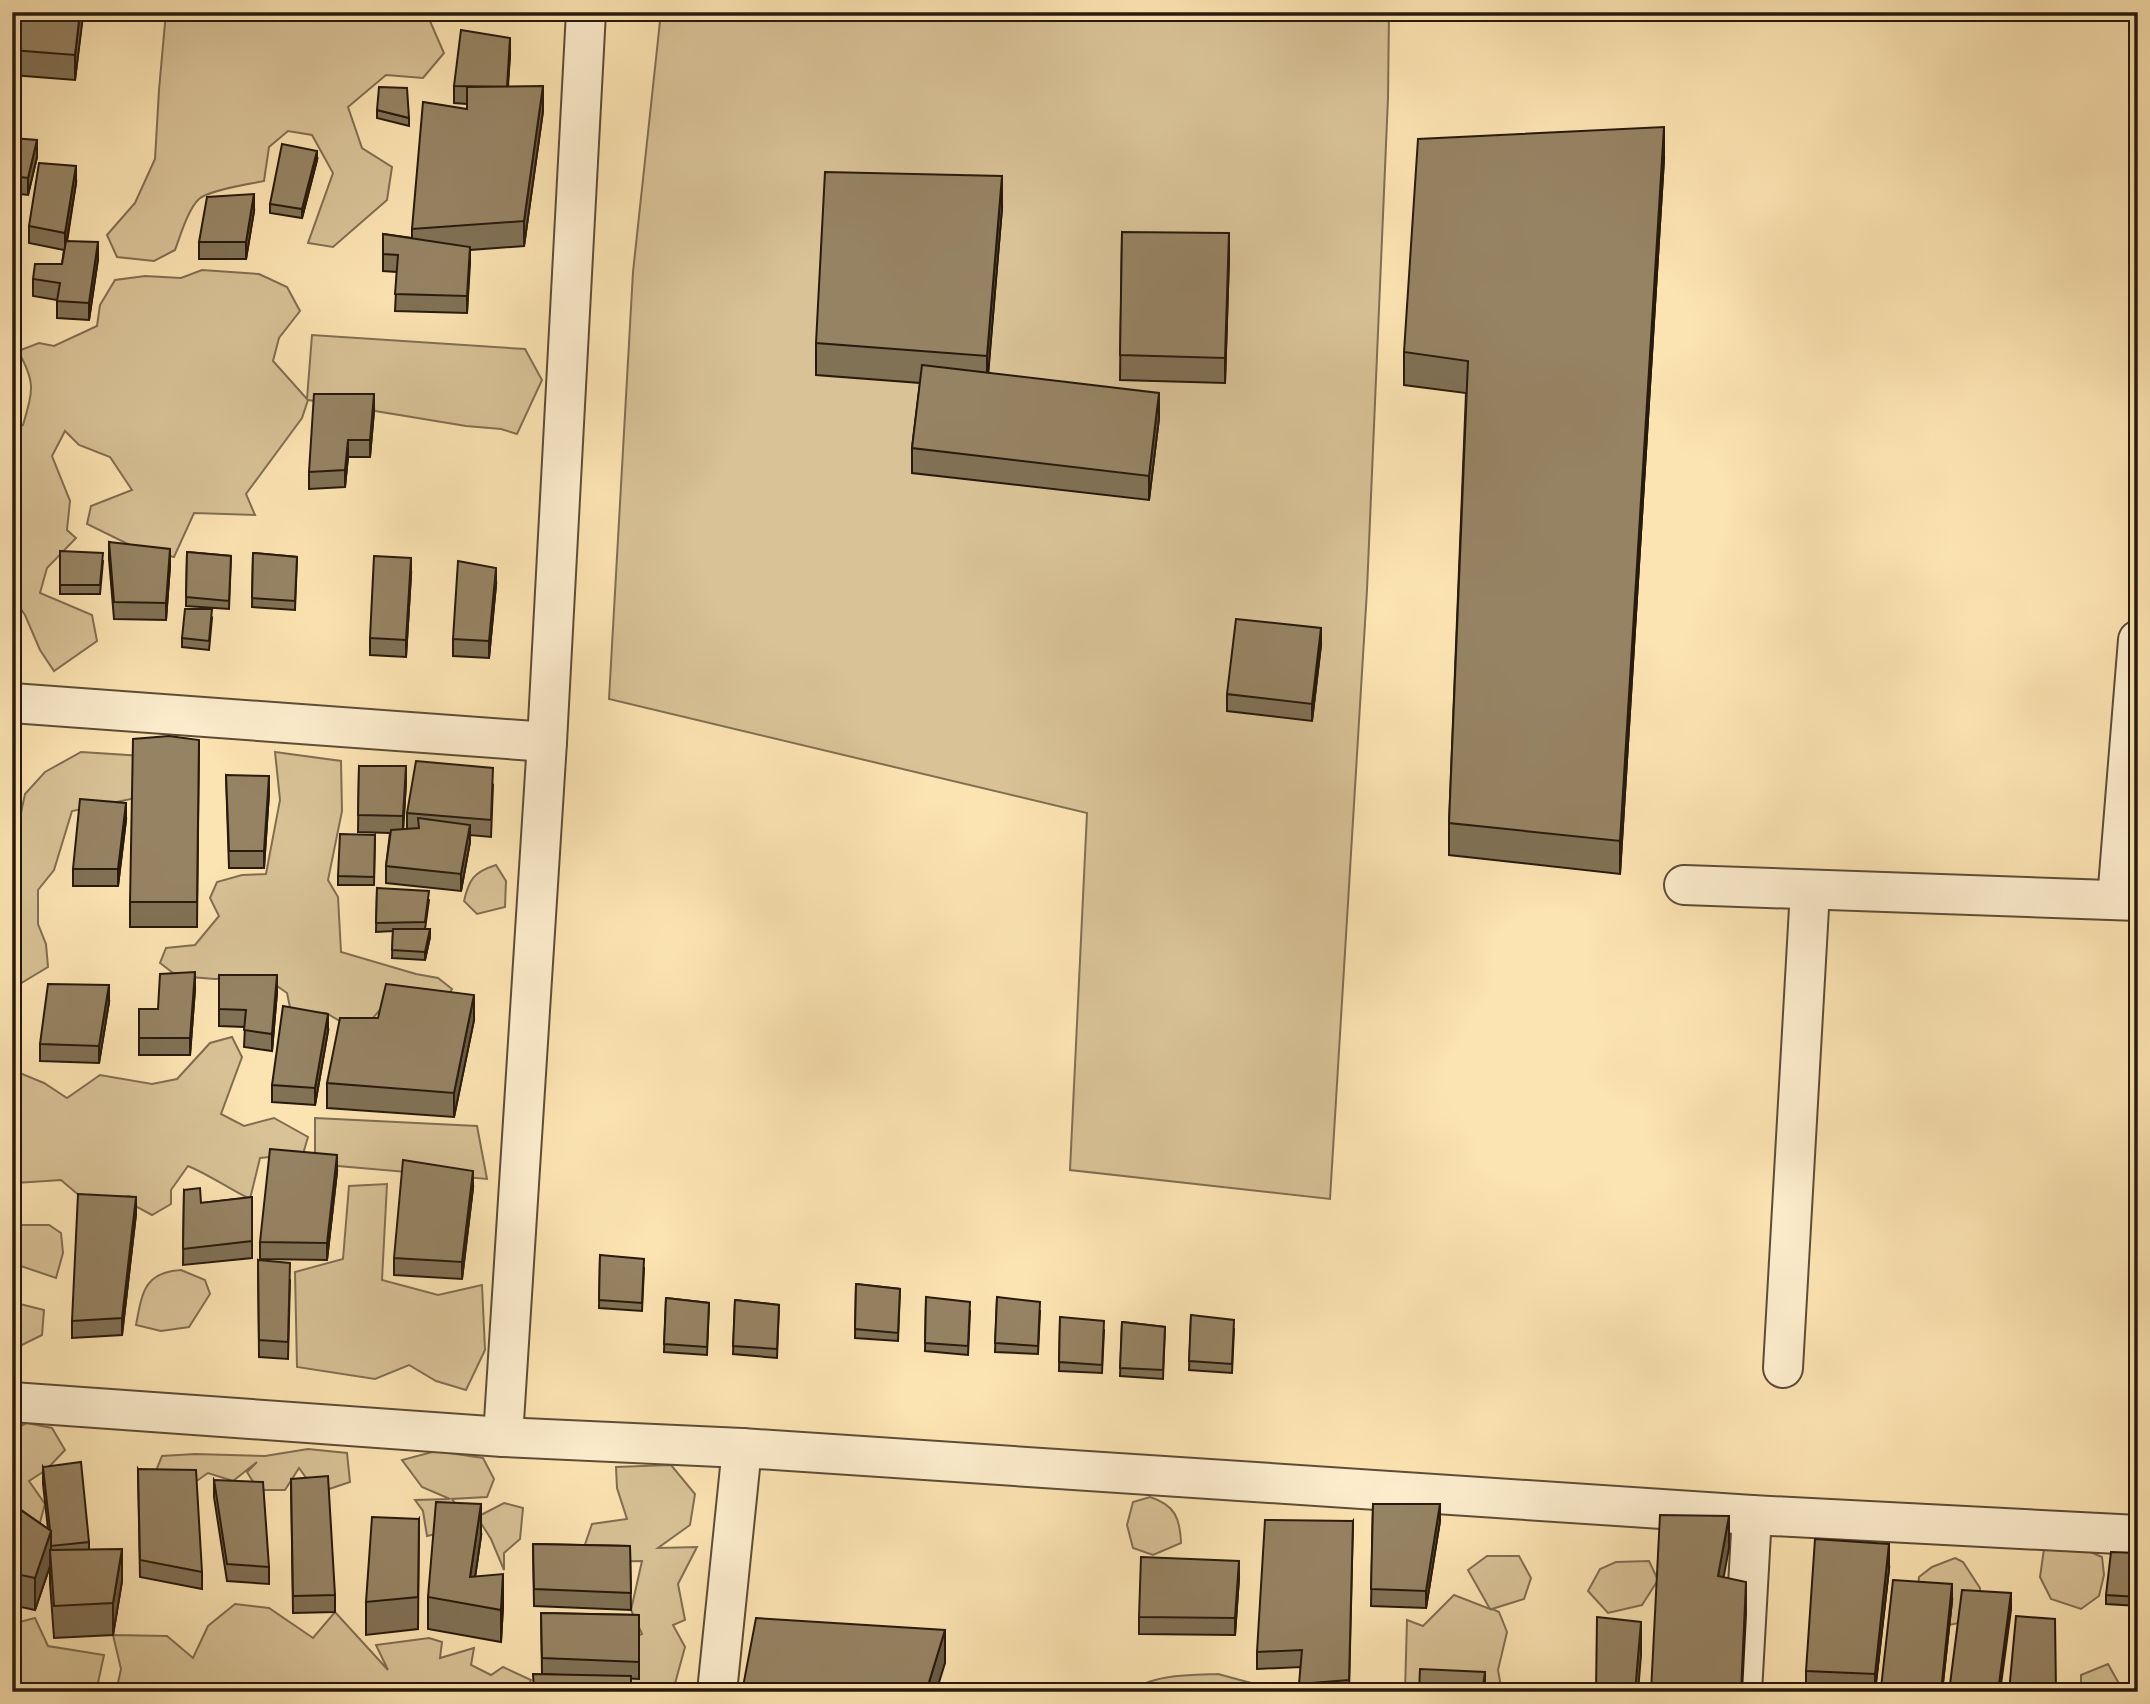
<svg xmlns="http://www.w3.org/2000/svg" width="2150" height="1704" font-family="'IM FELL Great Primer',serif">
<style>
.green{fill:#d8c296;stroke:#806e52;stroke-width:2}
.lines{fill:none;stroke-linecap:round;stroke-linejoin:round}
.minor-casing{stroke:#5d4c36;stroke-width:42}
.minor{stroke:#fdedcd;stroke-width:38}
.wall{fill:#817155;stroke:#281a0d;stroke-width:2}
.shaded-wall{fill:#695c45;stroke:#281a0d;stroke-width:2}
.building{fill:#968363;stroke:#281a0d;stroke-width:2}
</style>
<rect width="100%" height="100%" fill="#fce4b2"/>
<filter id="stains"><feTurbulence type="fractalNoise" baseFrequency=".00286" numOctaves="4"/><feColorMatrix values="0 0 0 0 .2 0 0 0 0 .09 0 0 0 0 .02 0 0 0 .5 -.17"/></filter>
<radialGradient id="worn" r=".72"><stop offset=".6" stop-color="#630" stop-opacity="0"/><stop offset="1" stop-color="#630" stop-opacity=".3"/></radialGradient>
<g class="green">
<path d="M 166,12 L 426,12 L 444,53 L 423,78 L 386,75 L 348,107 L 362,148 L 392,167 L 387,200 L 333,247 L 308,243 L 333,173 L 312,135 L 288,131 L 269,147 L 264,181 C 250,184 209,190 199,199 C 188,209 180,237 175,250 L 154,261 L 117,257 L 107,235 L 135,203 L 155,159 L 159,90 Z"/>
<polygon points="661,12 1389,12 1388,98 1367,590 1330,1199 1070,1170 1087,813 609,699 633,272"/>
<path d="M 202,270 L 259,274 L 287,287 L 300,311 L 279,338 L 273,361 L 307,399 L 312,335 L 525,349 L 542,380 L 517,434 L 501,429 L 466,426 L 308,400 L 302,418 L 246,494 L 255,515 L 194,513 L 174,557 L 136,548 L 87,524 L 91,506 L 132,490 L 110,457 L 79,445 L 65,431 L 52,456 L 70,501 L 67,530 L 76,538 L 47,568 L 40,593 L 92,615 L 97,641 L 54,671 L 40,650 L 25,615 L 12,596 L 12,430 L 23,425 C 33,390 36,383 18,351 L 39,343 L 54,346 L 97,326 L 100,305 L 115,280 L 145,276 L 181,278 Z"/>
<polygon points="81,752 143,756 136,798 72,811 54,870 38,890 38,924 46,944 48,967 13,988 12,855 25,794 45,772"/>
<polygon points="275,752 341,761 342,811 328,880 338,897 341,952 416,974 438,978 452,989 443,1004 397,990 366,1026 345,1024 326,1013 291,1012 287,993 274,984 254,976 215,979 177,976 160,963 166,948 195,945 219,916 210,898 217,882 242,875 266,874 280,800"/>
<path d="M 496,865 L 506,881 L 505,907 L 477,914 L 464,901 C 469,879 474,872 496,865 Z"/>
<path d="M 232,1037 L 242,1057 L 221,1114 L 244,1126 L 274,1118 L 308,1137 L 303,1154 L 260,1158 L 250,1199 C 229,1189 210,1175 188,1166 L 171,1190 L 171,1204 L 152,1215 L 137,1207 L 129,1196 L 88,1203 L 61,1180 L 16,1183 L 12,1181 L 12,1077 L 20,1073 L 44,1083 L 67,1098 L 100,1075 L 152,1084 L 177,1079 L 210,1043 Z"/>
<polygon points="315,1118 477,1126 487,1179 315,1164"/>
<polygon points="387,1184 382,1280 438,1295 482,1285 485,1350 466,1390 436,1381 409,1365 375,1379 297,1367 295,1272 343,1259 349,1186"/>
<polygon points="12,1225 49,1225 61,1233 63,1253 56,1278 12,1263"/>
<path d="M 181,1270 L 205,1280 L 210,1294 L 189,1327 L 161,1331 L 136,1325 C 142,1293 144,1272 181,1270 Z"/>
<polygon points="20,1304 44,1310 42,1335 12,1350 12,1322"/>
<polygon points="27,1423 52,1428 65,1450 46,1470 29,1481 45,1504 39,1526 14,1520 12,1430"/>
<polygon points="308,1449 347,1453 350,1482 317,1493 299,1468 285,1490 258,1490 247,1472 257,1462 233,1481 208,1473 188,1487 154,1476 162,1456 195,1454 265,1456"/>
<polygon points="436,1451 483,1458 494,1479 487,1497 452,1499 463,1514 467,1527 427,1536 423,1511 415,1500 450,1499 422,1487 402,1460"/>
<polygon points="671,1465 695,1494 690,1525 658,1548 697,1547 678,1584 685,1620 673,1625 685,1647 673,1691 604,1692 621,1643 642,1634 631,1610 642,1561 579,1562 592,1524 627,1519 617,1488 616,1467"/>
<path d="M 1150,1497 C 1175,1505 1180,1518 1181,1543 L 1153,1555 L 1133,1548 L 1127,1525 L 1133,1502 Z"/>
<polygon points="504,1503 523,1508 520,1539 504,1553 504,1570 491,1539 477,1517"/>
<polygon points="2079,1547 2102,1557 2104,1575 2099,1596 2081,1609 2051,1599 2040,1577 2044,1549"/>
<polygon points="1487,1556 1519,1556 1531,1578 1524,1599 1492,1609 1499,1612 1507,1632 1498,1670 1502,1692 1476,1692 1436,1687 1405,1691 1407,1620 1423,1626 1454,1595 1490,1609 1468,1570"/>
<polygon points="1955,1558 1963,1562 1980,1588 1978,1613 1969,1621 1949,1625 1917,1598 1919,1577 1932,1567"/>
<polygon points="1649,1561 1658,1580 1642,1605 1608,1613 1588,1591 1600,1569 1616,1562"/>
<polygon points="235,1604 269,1608 313,1638 335,1612 388,1670 376,1645 429,1638 442,1642 440,1658 474,1648 471,1665 491,1675 503,1667 531,1680 526,1692 116,1692 121,1669 113,1635 167,1636 193,1658 208,1626"/>
<polygon points="35,1618 48,1646 104,1655 96,1692 12,1692 12,1624"/>
<polygon points="2108,1664 2122,1689 2132,1692 2081,1692 2081,1675"/>
<path d="M 1218,1674 L 1251,1683 L 1263,1692 L 1131,1692 C 1150,1674 1192,1675 1218,1674 Z"/>
</g>
<g class="lines">
<g class="minor-casing">
<g id="minor">
<polyline points="12,703 547,742"/>
<polyline points="1684,885 2138,901"/>
<polyline points="2117,900 2138,640"/>
<polyline points="1783,1368 1810,890"/>
<polyline points="12,1402 503,1437 742,1448 1752,1515 2138,1535"/>
<polyline points="503,1437 547,742 586,12"/>
<polyline points="717,1692 742,1448"/>
<polyline points="1742,1692 1752,1515"/>
</g>
</g>
<use href="#minor" class="minor"/>
</g>
<g class="wall">
<polygon points="12,12 83,12 75,80 12,75"/>
<polygon points="451,12 525,12 524,18"/>
<polygon points="510,55 508,87 543,111 524,246 470,250 467,313 395,311 397,272 383,271 383,234 412,238 412,229 467,109 467,104 454,103 454,86"/>
<polygon points="377,110 409,118 409,126 377,118"/>
<polygon points="12,138 37,157 28,195 12,193"/>
<polygon points="1664,159 1620,874 1449,855 1449,823 1466,393 1404,385 1404,352"/>
<polygon points="317,160 302,218 270,213 270,204"/>
<polygon points="76,183 67,242 98,259 89,320 57,318 57,300 33,296 33,279 62,264 64,250 29,243 29,226"/>
<polygon points="1002,208 988,373 1159,418 1149,500 912,473 912,448 920,383 816,375 816,343"/>
<polygon points="254,211 246,259 199,259 199,242"/>
<polygon points="1122,232 1229,258 1225,383 1120,380"/>
<polygon points="374,411 370,457 348,457 345,487 309,489 309,472"/>
<polygon points="109,542 170,566 166,620 114,619 109,559"/>
<polygon points="60,551 103,561 100,594 60,594"/>
<polygon points="187,552 231,556 229,609 186,606"/>
<polygon points="253,553 297,557 295,610 252,607"/>
<polygon points="411,575 406,657 370,655 370,638"/>
<polygon points="496,585 489,658 453,656 453,639"/>
<polygon points="212,618 209,650 182,647 182,638"/>
<polygon points="1321,645 1312,721 1227,711 1227,694"/>
<polygon points="199,740 197,927 130,927 130,902"/>
<polygon points="359,766 406,783 403,829 407,829 407,813 493,785 491,837 470,835 470,842 461,891 386,883 386,866 390,833 358,832"/>
<polygon points="226,775 269,793 264,868 229,868"/>
<polygon points="126,820 118,886 73,886 73,869"/>
<polygon points="375,835 374,885 338,885 338,876"/>
<polygon points="377,888 429,900 425,929 430,937 425,960 392,958 393,931 376,932"/>
<polygon points="219,975 277,992 272,1051 244,1047 245,1027 219,1026"/>
<polygon points="195,989 190,1055 139,1055 139,1009 158,1009"/>
<polygon points="109,1002 99,1063 40,1061 40,1044"/>
<polygon points="378,1018 474,1020 454,1117 327,1108 327,1083"/>
<polygon points="328,1031 315,1105 272,1102 272,1085"/>
<polygon points="337,1172 327,1260 260,1259 260,1242"/>
<polygon points="473,1188 462,1279 394,1275 394,1258"/>
<polygon points="184,1190 201,1203 252,1197 252,1258 183,1265"/>
<polygon points="136,1214 122,1335 72,1338 72,1321"/>
<polygon points="600,1255 644,1268 642,1311 599,1308"/>
<polygon points="258,1260 290,1280 288,1359 259,1357"/>
<polygon points="856,1284 900,1289 898,1341 855,1338"/>
<polygon points="926,1297 970,1311 968,1355 925,1351"/>
<polygon points="997,1297 1040,1311 1038,1354 995,1352"/>
<polygon points="666,1298 709,1303 707,1355 664,1352"/>
<polygon points="735,1300 779,1305 777,1358 733,1354"/>
<polygon points="1191,1315 1234,1329 1232,1373 1189,1370"/>
<polygon points="1060,1317 1104,1330 1102,1373 1059,1371"/>
<polygon points="1122,1322 1165,1327 1163,1379 1120,1376"/>
<polygon points="12,1459 20,1493 17,1507 48,1529 43,1484 43,1467 89,1542 89,1550 122,1581 113,1635 54,1638 50,1583 50,1566 35,1610 12,1605"/>
<polygon points="138,1469 202,1572 202,1589 140,1577"/>
<polygon points="291,1479 335,1595 335,1612 293,1613"/>
<polygon points="214,1480 269,1567 269,1584 227,1581 214,1497"/>
<polygon points="1373,1504 1440,1521 1426,1608 1371,1606"/>
<polygon points="419,1519 418,1629 366,1635 366,1602"/>
<polygon points="1353,1521 1349,1692 1299,1692 1301,1667 1257,1669 1257,1652"/>
<polygon points="481,1536 475,1577 503,1606 501,1642 428,1629 428,1597"/>
<polygon points="533,1544 630,1546 631,1610 534,1606"/>
<polygon points="2138,1553 2138,1606 2106,1604 2106,1595"/>
<polygon points="1889,1569 1875,1692 1806,1692 1806,1671"/>
<polygon points="1239,1578 1235,1635 1139,1634 1139,1617"/>
<polygon points="1952,1601 1942,1692 1881,1692 1881,1688"/>
<polygon points="541,1613 639,1615 639,1679 542,1674"/>
</g>
<g class="shaded-wall">
<polygon points="80,12 83,12 83,16 75,80 75,55"/>
<polygon points="510,38 510,55 506,105 506,88"/>
<polygon points="543,86 543,111 524,246 524,221"/>
<polygon points="1664,127 1664,159 1620,874 1620,841"/>
<polygon points="37,140 37,157 28,195 28,178"/>
<polygon points="317,151 317,160 302,218 302,209"/>
<polygon points="76,166 76,183 65,250 65,233"/>
<polygon points="1002,176 1002,208 987,388 987,356"/>
<polygon points="254,194 254,211 246,259 246,242"/>
<polygon points="1229,233 1229,258 1225,383 1225,358"/>
<polygon points="98,242 98,259 89,320 89,303"/>
<polygon points="470,247 470,264 467,313 467,296"/>
<polygon points="1159,393 1159,418 1149,500 1149,476"/>
<polygon points="374,394 374,411 370,457 370,440"/>
<polygon points="348,440 348,457 345,487 345,470"/>
<polygon points="170,549 170,566 166,620 166,603"/>
<polygon points="411,558 411,575 406,657 406,640"/>
<polygon points="496,568 496,585 489,658 489,641"/>
<polygon points="1321,628 1321,645 1312,721 1312,704"/>
<polygon points="406,766 406,783 403,833 403,816"/>
<polygon points="269,776 269,793 264,868 264,851"/>
<polygon points="126,803 126,820 118,886 118,869"/>
<polygon points="470,825 470,842 461,891 461,874"/>
<polygon points="430,929 430,937 425,960 425,952"/>
<polygon points="195,972 195,989 190,1055 190,1038"/>
<polygon points="277,975 277,992 272,1051 272,1034"/>
<polygon points="109,985 109,1002 99,1063 99,1046"/>
<polygon points="474,995 474,1020 454,1117 454,1093"/>
<polygon points="328,1014 328,1031 315,1105 315,1088"/>
<polygon points="337,1155 337,1172 327,1260 327,1243"/>
<polygon points="473,1171 473,1188 462,1279 462,1262"/>
<polygon points="136,1197 136,1214 122,1335 122,1318"/>
<polygon points="20,1461 20,1493 12,1530 12,1498"/>
<polygon points="481,1504 481,1536 471,1605 470,1577"/>
<polygon points="1440,1504 1440,1521 1426,1608 1426,1591"/>
<polygon points="1729,1516 1729,1548 1718,1608 1718,1576"/>
<polygon points="51,1531 51,1563 50,1550 50,1566 35,1610 35,1578"/>
<polygon points="1889,1544 1889,1569 1875,1692 1875,1674"/>
<polygon points="122,1549 122,1581 113,1635 113,1603"/>
<polygon points="1239,1561 1239,1578 1235,1635 1235,1618"/>
<polygon points="503,1574 503,1606 501,1642 501,1610"/>
<polygon points="1746,1582 1746,1614 1742,1692 1741,1692"/>
<polygon points="1952,1584 1952,1601 1942,1692 1941,1692"/>
<polygon points="2011,1593 2011,1610 2000,1692 1998,1692"/>
<polygon points="1641,1622 1641,1655 1638,1692 1635,1692"/>
<polygon points="945,1630 945,1663 936,1692 926,1692"/>
<polygon points="1485,1672 1485,1692 1482,1692"/>
</g>
<g class="building">
<polygon points="12,12 80,12 75,55 12,50"/>
<polygon points="461,30 510,38 507,87 454,86"/>
<polygon points="543,86 524,221 412,229 423,102 467,109 467,87"/>
<polygon points="379,87 407,88 409,118 377,110"/>
<polygon points="1664,127 1620,841 1449,823 1468,361 1404,352 1418,139"/>
<polygon points="12,138 37,140 28,178 12,176"/>
<polygon points="282,144 317,151 302,209 270,204"/>
<polygon points="39,163 76,166 65,233 29,226"/>
<polygon points="825,172 1002,176 987,356 816,343"/>
<polygon points="254,194 246,242 199,242 207,197"/>
<polygon points="1122,232 1229,233 1225,358 1120,355"/>
<polygon points="383,234 470,247 467,296 395,294 398,255 383,254"/>
<polygon points="66,241 98,242 89,303 57,301 60,283 33,279 35,264 62,264"/>
<polygon points="922,365 1159,393 1149,476 912,448"/>
<polygon points="314,394 374,394 370,440 348,440 345,470 309,472"/>
<polygon points="109,542 170,549 166,603 114,602"/>
<polygon points="60,551 103,553 100,585 60,585"/>
<polygon points="187,552 231,556 229,601 186,597"/>
<polygon points="253,553 297,557 295,601 252,598"/>
<polygon points="374,556 411,558 406,640 370,638"/>
<polygon points="458,561 496,568 489,641 453,639"/>
<polygon points="185,609 212,609 209,641 182,638"/>
<polygon points="1236,619 1321,628 1312,704 1227,694"/>
<polygon points="169,736 199,740 197,902 130,902 133,739"/>
<polygon points="416,761 493,768 491,820 407,813"/>
<polygon points="359,766 406,766 403,816 358,815"/>
<polygon points="226,775 269,776 264,851 229,851"/>
<polygon points="80,799 126,803 118,869 73,869"/>
<polygon points="418,818 470,825 461,874 386,866 391,830 419,828"/>
<polygon points="340,834 375,835 374,877 338,876"/>
<polygon points="377,888 429,891 425,922 376,923"/>
<polygon points="393,929 430,929 425,952 392,950"/>
<polygon points="195,972 190,1038 139,1038 139,1009 158,1009 160,974"/>
<polygon points="219,975 277,975 272,1034 244,1030 246,1010 219,1009"/>
<polygon points="48,984 109,985 99,1046 40,1044"/>
<polygon points="386,984 474,995 454,1093 327,1083 340,1018 378,1018"/>
<polygon points="283,1006 328,1014 315,1088 272,1085"/>
<polygon points="270,1149 337,1155 327,1243 260,1242"/>
<polygon points="403,1160 473,1171 462,1262 394,1258"/>
<polygon points="200,1188 201,1203 252,1197 252,1241 183,1249 184,1190"/>
<polygon points="78,1194 136,1197 122,1318 72,1321"/>
<polygon points="600,1255 644,1259 642,1303 599,1300"/>
<polygon points="258,1260 290,1263 288,1342 259,1340"/>
<polygon points="856,1284 900,1289 898,1333 855,1329"/>
<polygon points="926,1297 970,1302 968,1346 925,1343"/>
<polygon points="997,1297 1040,1302 1038,1346 995,1343"/>
<polygon points="666,1298 709,1303 707,1347 664,1344"/>
<polygon points="735,1300 779,1305 777,1349 733,1346"/>
<polygon points="1191,1315 1234,1320 1232,1364 1189,1361"/>
<polygon points="1060,1317 1104,1321 1102,1365 1059,1362"/>
<polygon points="1122,1322 1165,1327 1163,1370 1120,1368"/>
<polygon points="12,1459 20,1461 12,1498"/>
<polygon points="81,1462 89,1542 51,1546 51,1531 50,1530 43,1467"/>
<polygon points="138,1469 196,1470 202,1572 140,1560"/>
<polygon points="328,1476 335,1595 293,1596 291,1479"/>
<polygon points="214,1480 263,1482 269,1567 227,1564"/>
<polygon points="436,1502 481,1504 470,1577 503,1574 501,1610 428,1597"/>
<polygon points="12,1504 51,1531 35,1578 12,1573"/>
<polygon points="1373,1504 1440,1504 1426,1591 1371,1589"/>
<polygon points="1660,1515 1729,1516 1718,1576 1746,1582 1741,1692 1651,1692"/>
<polygon points="372,1517 419,1519 418,1597 366,1602"/>
<polygon points="1265,1520 1353,1521 1349,1680 1299,1684 1302,1650 1257,1652"/>
<polygon points="1815,1539 1889,1544 1875,1674 1806,1671"/>
<polygon points="533,1544 630,1546 631,1593 534,1589"/>
<polygon points="122,1549 113,1603 54,1606 50,1550"/>
<polygon points="2111,1552 2138,1553 2138,1597 2106,1595"/>
<polygon points="1141,1557 1239,1561 1235,1618 1139,1617"/>
<polygon points="1893,1580 1952,1584 1941,1692 1881,1688"/>
<polygon points="1962,1590 2011,1593 1998,1692 1949,1692"/>
<polygon points="541,1613 639,1615 639,1662 542,1658"/>
<polygon points="2016,1616 2055,1619 2056,1692 2009,1692"/>
<polygon points="1597,1617 1641,1622 1635,1692 1596,1692"/>
<polygon points="756,1618 945,1630 926,1692 742,1692"/>
<polygon points="1420,1669 1485,1672 1482,1692 1419,1692"/>
<polygon points="533,1674 631,1676 631,1692 534,1692"/>
</g>
<rect width="2150" height="1704" fill="none" stroke="#fce4b2" stroke-width="42"/>
<rect x="14" y="14" width="2122" height="1676" fill="none" stroke="#281a0d" stroke-width="3.5"/>
<rect x="21" y="21" width="2108" height="1662" fill="none" stroke="#281a0d" stroke-width="2"/>
<rect width="100%" height="100%" filter="url(#stains)"/>
<rect width="100%" height="100%" fill="url(#worn)"/>
</svg>
